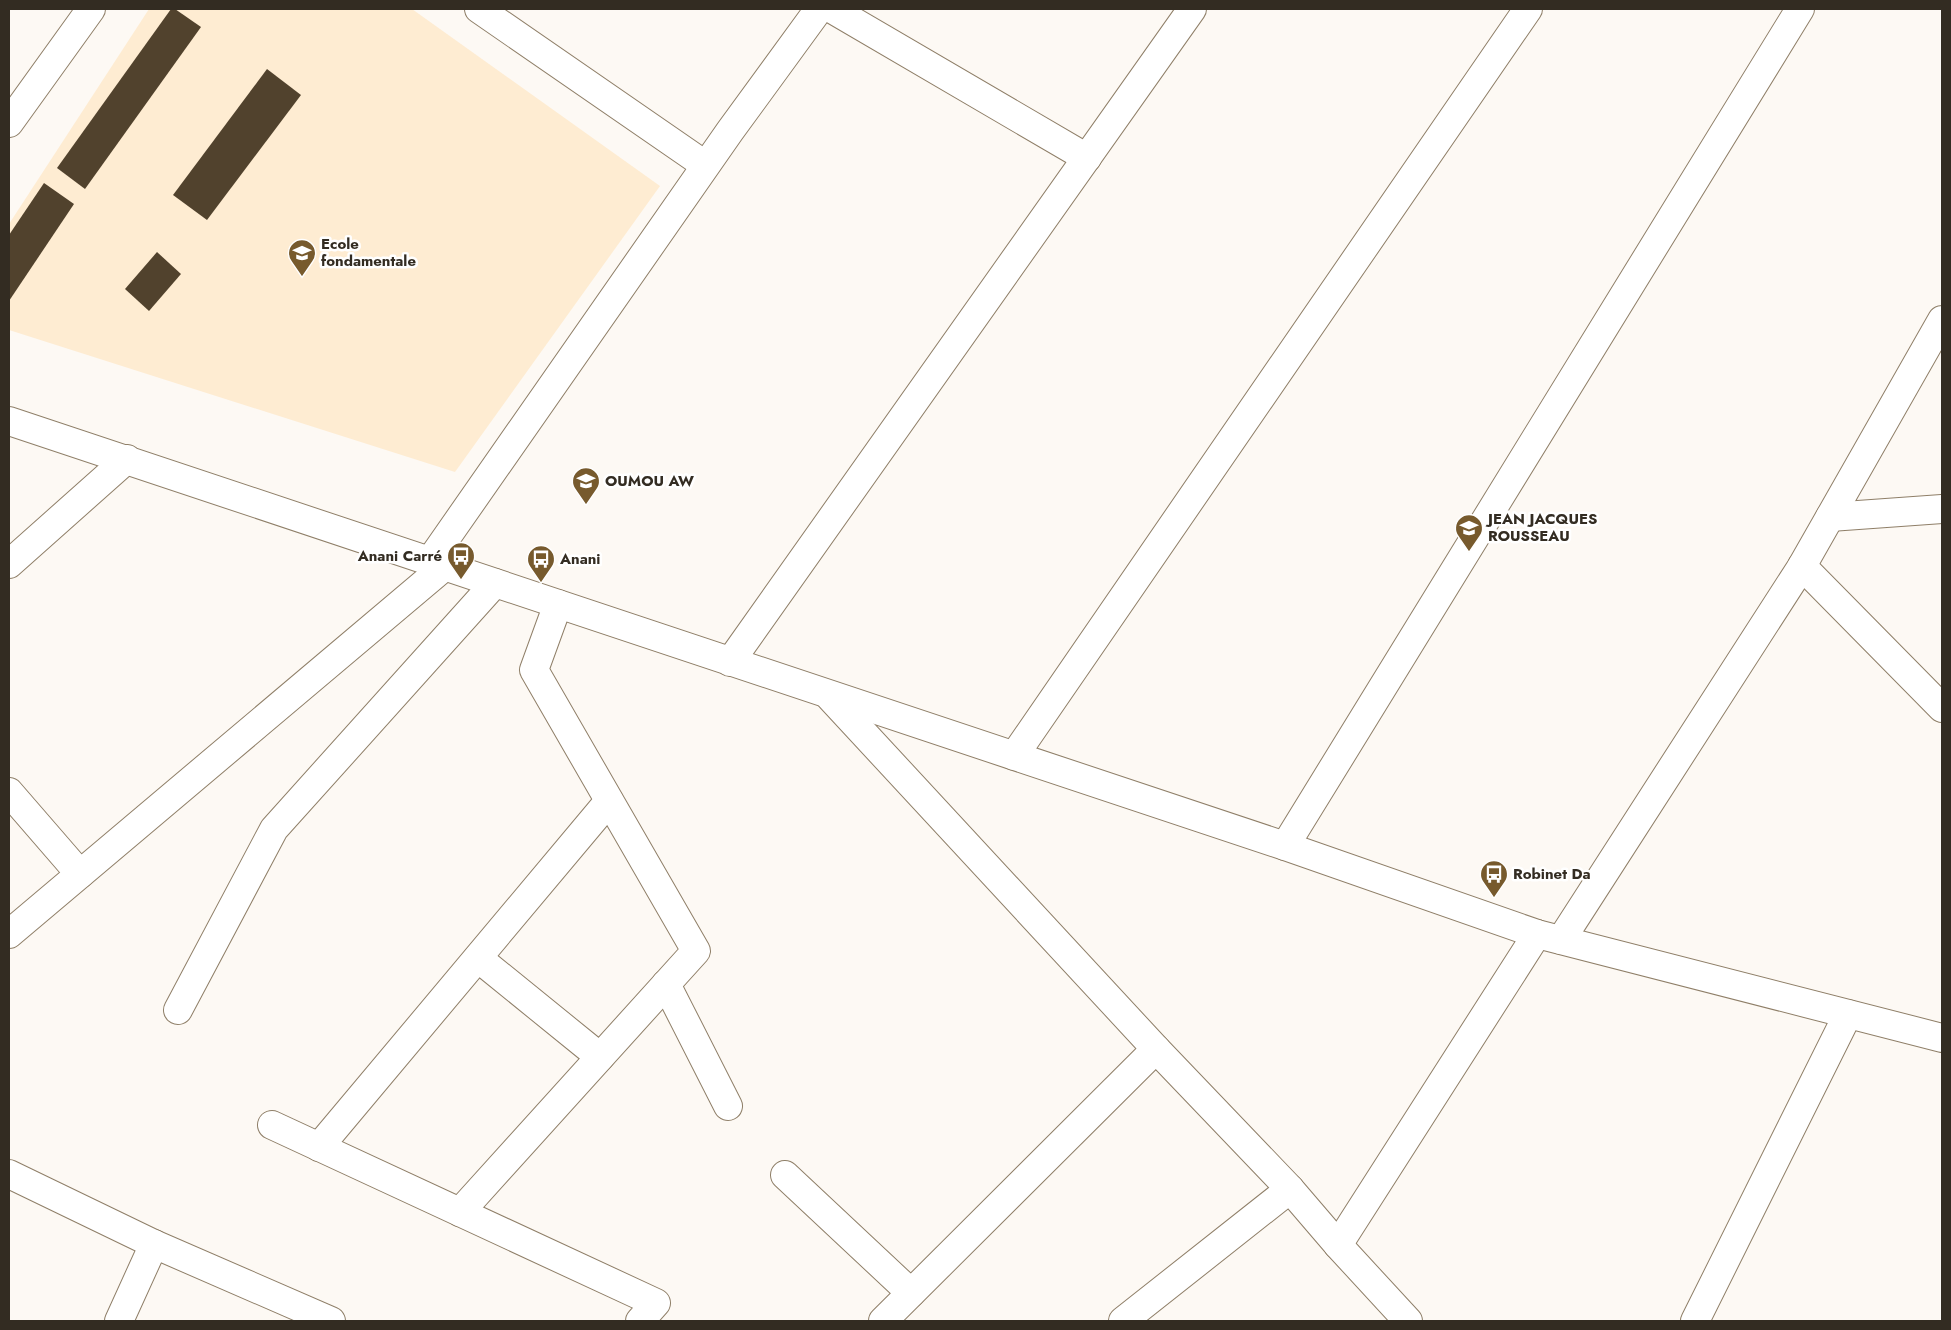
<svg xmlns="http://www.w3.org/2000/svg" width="1951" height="1330" font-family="Jost,sans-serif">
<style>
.built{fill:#feecd2}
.building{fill:#51422d}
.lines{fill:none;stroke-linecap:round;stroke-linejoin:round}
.street-casing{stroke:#8f7f68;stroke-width:30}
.street{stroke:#fff;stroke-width:28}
.labels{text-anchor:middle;stroke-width:5;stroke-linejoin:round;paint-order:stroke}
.poi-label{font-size:15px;font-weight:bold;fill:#332c22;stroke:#fff;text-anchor:start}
</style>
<rect width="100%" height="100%" fill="#fdf9f4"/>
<polygon class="built" points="149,9 412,9 660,186 455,472 9,330 9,224"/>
<g class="building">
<polygon points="171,9 175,9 201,27 85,189 57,168"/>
<polygon points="267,69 301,95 207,220 173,195"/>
<polygon points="44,183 74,204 9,301 9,235"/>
<polygon points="157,252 181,274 149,311 125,289"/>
</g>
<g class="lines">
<g class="street-casing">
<g id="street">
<polyline points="479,9 705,165"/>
<polyline points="832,9 1087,158"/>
<polyline points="9,123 91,9"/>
<polyline points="9,421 1285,846 1537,934 1942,1038"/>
<polyline points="1830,517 1942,509"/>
<polyline points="430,561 730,131 819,9"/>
<polyline points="9,564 127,459"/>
<polyline points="1802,566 1942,708"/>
<polyline points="730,662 1192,9"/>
<polyline points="830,697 1156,1049 1290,1189 1338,1245 1408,1321"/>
<polyline points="1014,756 1528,9"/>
<polyline points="9,792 80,874"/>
<polyline points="1285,846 1800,9"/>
<polyline points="9,934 445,566"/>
<polyline points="1561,940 1802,566 1942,320"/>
<polyline points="478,958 600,1057"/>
<polyline points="666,984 728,1106"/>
<polyline points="178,1010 274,829 495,583"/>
<polyline points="272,1125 656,1303 640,1321"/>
<polyline points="319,1147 609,801"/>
<polyline points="9,1174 154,1244 331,1321"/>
<polyline points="785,1175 911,1293"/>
<polyline points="460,1212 696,951 534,670 558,604"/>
<polyline points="1338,1245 1537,934"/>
<polyline points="119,1321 154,1244"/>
<polyline points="883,1321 1156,1049"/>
<polyline points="1123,1321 1290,1189"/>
<polyline points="1695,1321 1848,1014"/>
</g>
</g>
<use href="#street" class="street"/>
</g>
<defs>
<g id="school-pin" transform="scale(1.4375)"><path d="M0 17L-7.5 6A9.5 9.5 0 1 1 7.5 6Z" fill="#775a2d" stroke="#fff"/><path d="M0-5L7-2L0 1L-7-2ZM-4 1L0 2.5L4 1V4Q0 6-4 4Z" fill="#fff"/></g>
<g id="bus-pin" transform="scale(1.4375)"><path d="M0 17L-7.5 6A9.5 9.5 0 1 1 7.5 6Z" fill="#775a2d" stroke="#fff"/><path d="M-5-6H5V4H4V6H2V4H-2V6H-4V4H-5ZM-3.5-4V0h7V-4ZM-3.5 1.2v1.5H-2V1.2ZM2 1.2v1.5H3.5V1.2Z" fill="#fff"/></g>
</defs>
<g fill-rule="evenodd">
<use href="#school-pin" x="302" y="253"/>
<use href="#school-pin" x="586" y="481"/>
<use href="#school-pin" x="1469" y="528"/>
<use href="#bus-pin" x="461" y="556"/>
<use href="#bus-pin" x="541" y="559"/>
<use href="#bus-pin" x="1494" y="874"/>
</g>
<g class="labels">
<g class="poi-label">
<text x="321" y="249">Ecole<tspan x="321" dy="17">fondamentale</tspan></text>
<text x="605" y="486">OUMOU AW</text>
<text x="1488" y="524">JEAN JACQUES<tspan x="1488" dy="17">ROUSSEAU</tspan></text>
<text x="442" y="561" text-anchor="end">Anani Carré</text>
<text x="560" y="564">Anani</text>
<text x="1513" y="879">Robinet Da</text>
</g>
</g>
<rect width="1951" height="1330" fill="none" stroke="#332c22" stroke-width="20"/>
</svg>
